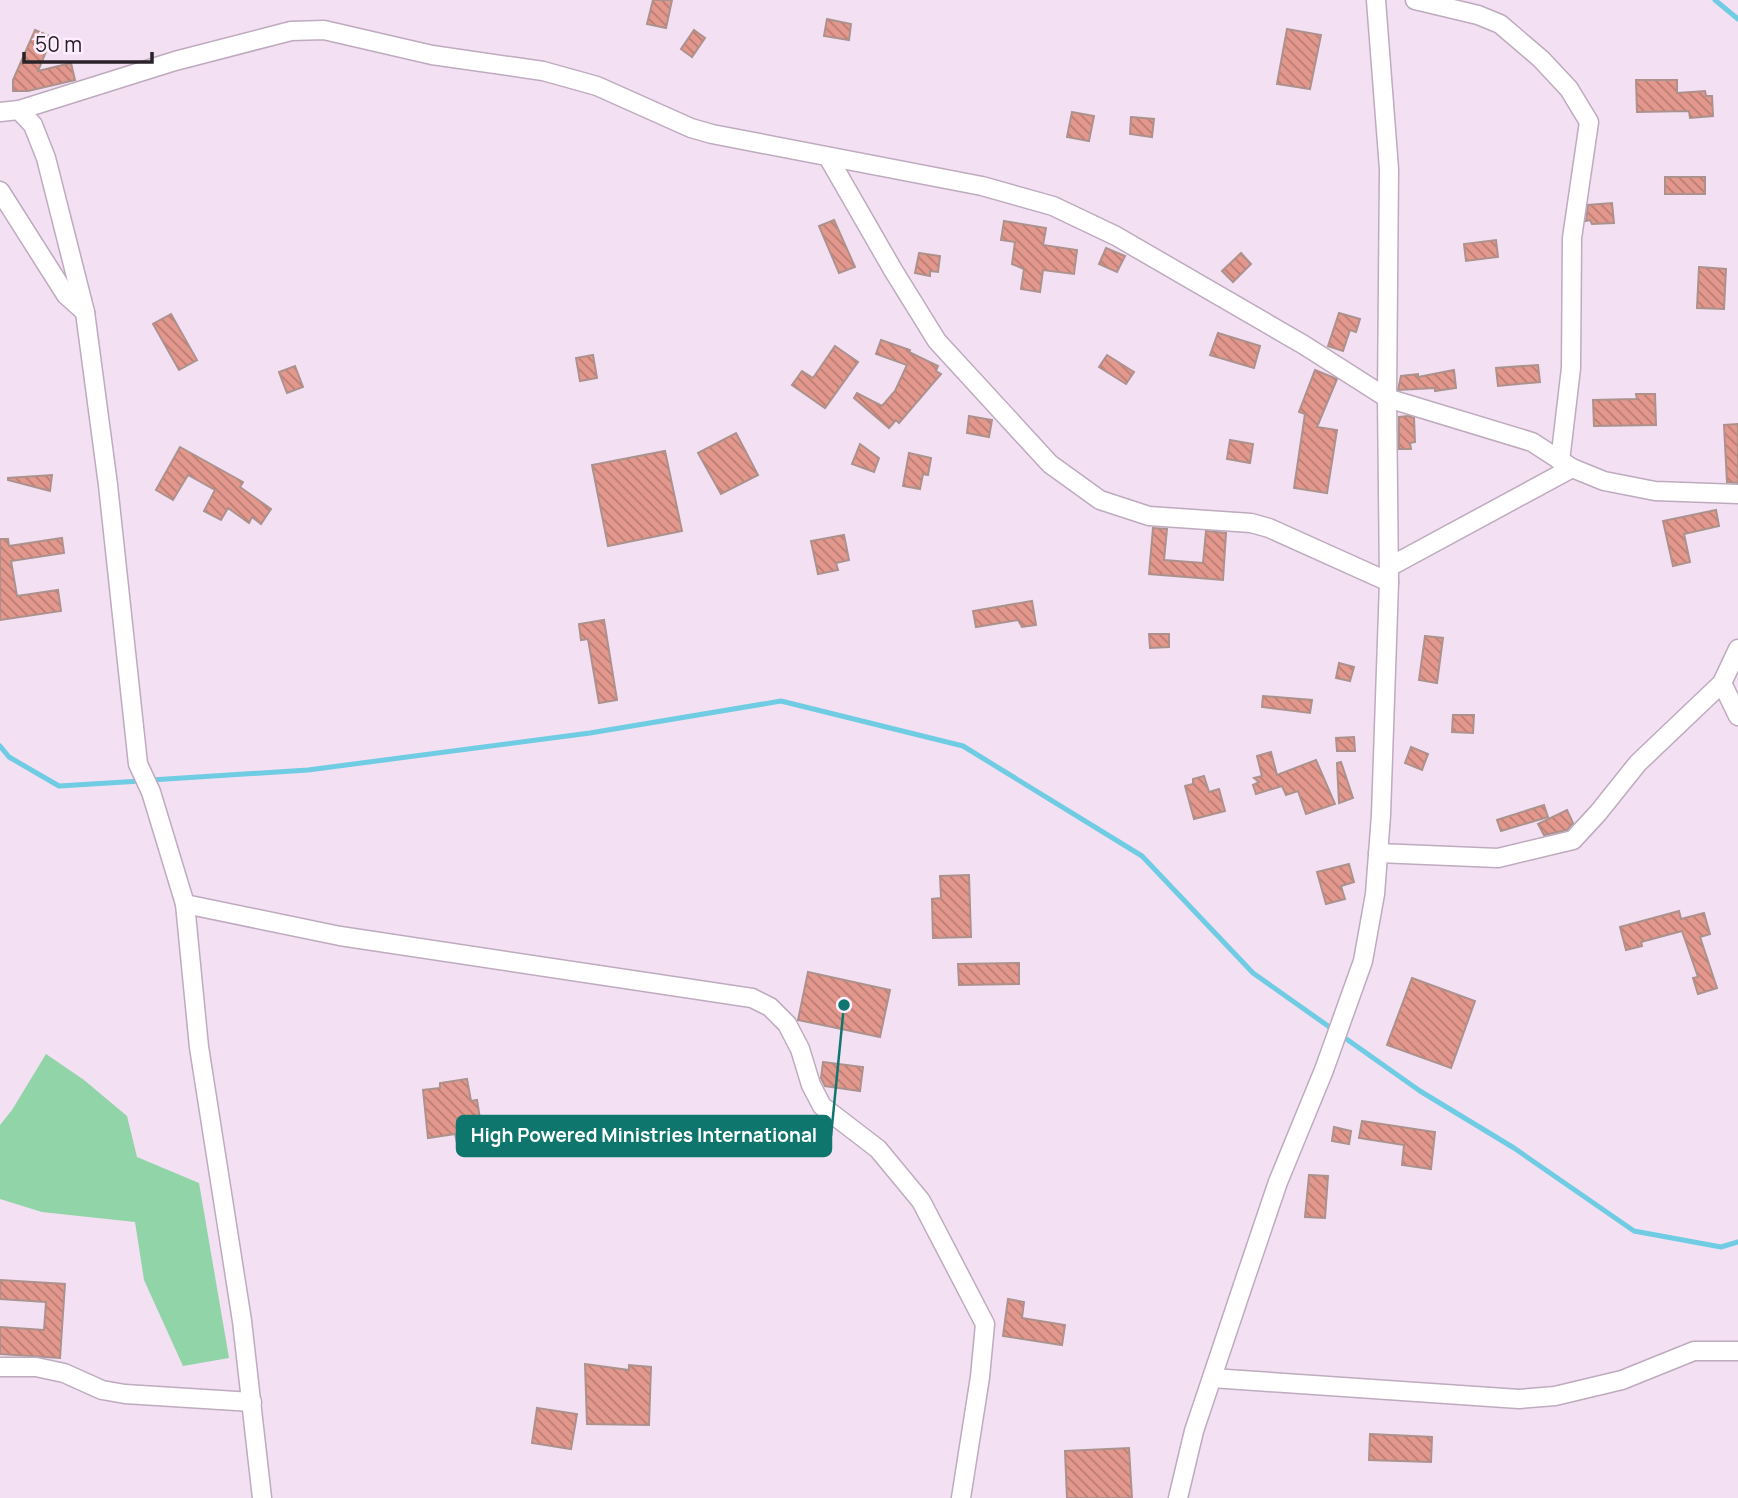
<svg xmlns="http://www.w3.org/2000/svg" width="1738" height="1498" font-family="Manrope,sans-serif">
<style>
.green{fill:#90d4a8}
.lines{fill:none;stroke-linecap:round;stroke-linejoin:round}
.stream{stroke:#6fcce3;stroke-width:5}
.building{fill:url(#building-back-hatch);stroke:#ac918d;stroke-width:2}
.street-casing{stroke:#beabbe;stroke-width:21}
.street{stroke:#fff;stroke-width:18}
.leader{fill:none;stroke:#0f766e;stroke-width:2.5}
.callout-dot{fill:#0f766e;stroke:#feeefe;stroke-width:2.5}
.callout{fill:#0f766e;stroke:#0f766e;stroke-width:2.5}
.callout-label{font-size:19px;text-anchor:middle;font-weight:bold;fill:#fff}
</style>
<defs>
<pattern id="building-back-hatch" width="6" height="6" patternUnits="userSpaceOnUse" patternTransform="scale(1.75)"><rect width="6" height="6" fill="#e4988d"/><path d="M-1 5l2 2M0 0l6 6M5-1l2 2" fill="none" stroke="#b97c73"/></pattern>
</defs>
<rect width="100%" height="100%" fill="#f3e0f3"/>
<polygon class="green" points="46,1054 84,1080 127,1116 137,1157 199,1183 229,1358 183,1366 144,1280 135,1222 42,1212 0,1199 0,1125 12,1110"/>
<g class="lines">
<g class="stream">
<polyline points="1715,0 1738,19"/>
<polyline points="0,746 9,757 59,786 141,781"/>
<polyline points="151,780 308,770 590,733 781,701 963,746 1142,856 1253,973 1420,1091 1514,1148 1634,1231 1721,1247 1738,1242"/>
</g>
</g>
<g class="building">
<polygon points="653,0 672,0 666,28 647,24"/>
<polygon points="827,19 851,24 849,40 824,36"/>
<polygon points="1287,29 1321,35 1310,89 1277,84"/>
<polygon points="35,30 52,37 38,71 71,63 75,80 28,91 13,91 13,80"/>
<polygon points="694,30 705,38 692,57 681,49"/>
<polygon points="1636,80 1677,80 1677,93 1705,91 1706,96 1712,96 1713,116 1690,118 1689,111 1637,112"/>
<polygon points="1072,112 1094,116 1089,141 1067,137"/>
<polygon points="1131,117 1154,119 1152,137 1130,134"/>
<rect x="1665" y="177" width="40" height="17"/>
<polygon points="1612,203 1614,223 1592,224 1590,220 1586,221 1588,205"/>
<polygon points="834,220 855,267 839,273 819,226"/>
<polygon points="1004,221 1046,228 1043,245 1077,250 1074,274 1043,270 1040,292 1021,289 1024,269 1012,264 1015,242 1001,240"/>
<polygon points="1496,240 1498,257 1466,261 1464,244"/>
<polygon points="1106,248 1125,256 1117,272 1099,264"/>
<polygon points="919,253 940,256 938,272 930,271 930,276 915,273"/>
<polygon points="1241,253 1251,264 1233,282 1222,271"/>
<polygon points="1699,267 1726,269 1724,309 1697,308"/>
<polygon points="1339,313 1360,319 1356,332 1350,330 1343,351 1328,346"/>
<polygon points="171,314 197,360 179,370 153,324"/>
<polygon points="1218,333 1260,346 1254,368 1210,355"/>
<polygon points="881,340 910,350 909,352 938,366 936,371 941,374 899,423 896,420 889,428 854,398 857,393 882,406 895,391 907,365 876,354"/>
<polygon points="835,346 858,362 825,408 792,385 802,371 813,378"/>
<polygon points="593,355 597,378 580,381 576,358"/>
<polygon points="1107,355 1134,372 1126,384 1099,367"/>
<polygon points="1538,365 1540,382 1498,386 1496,368"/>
<polygon points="295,366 303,387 287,393 279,372"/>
<polygon points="1315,370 1337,379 1317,427 1337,430 1327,493 1294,488 1305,414 1299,412"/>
<polygon points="1454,370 1456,388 1435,391 1435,388 1398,390 1401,376 1418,374 1418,377"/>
<polygon points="1636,394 1655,394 1656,425 1594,426 1593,400 1637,399"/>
<polygon points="969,416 992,420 989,437 967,433"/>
<polygon points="1408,416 1414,418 1415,442 1410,443 1411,449 1399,449 1399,417"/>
<polygon points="1738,424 1738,483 1727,482 1724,425"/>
<polygon points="736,433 758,475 721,494 698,453"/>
<polygon points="1230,440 1253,444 1250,463 1227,459"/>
<polygon points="860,444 879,458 874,472 852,464"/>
<polygon points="180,447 243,482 240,487 271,509 261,524 252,517 249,523 228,508 221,520 204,511 215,490 188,475 173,500 156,490"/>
<polygon points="665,451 682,531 608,546 592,465"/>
<polygon points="909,453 931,458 928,475 923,474 920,489 903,486"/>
<polygon points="52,475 50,491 8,480 8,478"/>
<polygon points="1716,510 1719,526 1684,534 1690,562 1673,566 1663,521"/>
<polygon points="1153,528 1167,529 1164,560 1203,563 1206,531 1226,533 1223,580 1149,574"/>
<polygon points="844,535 849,560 836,563 838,570 818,574 811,541"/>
<polygon points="62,538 64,553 11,561 17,596 58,590 61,611 0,620 0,539 8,539 9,546"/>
<polygon points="1032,601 1036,625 1022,627 1018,620 976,627 973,611"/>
<polygon points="604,620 617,700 599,703 588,639 581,640 579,624"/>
<polygon points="1149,634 1169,634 1169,647 1150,648"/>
<polygon points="1425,636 1443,638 1437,683 1419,680"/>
<polygon points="1339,663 1354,667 1350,681 1336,678"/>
<polygon points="1263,696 1312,700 1310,713 1262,707"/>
<polygon points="1453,715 1474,715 1473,733 1452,732"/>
<polygon points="1354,737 1355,751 1337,751 1336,738"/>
<polygon points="1411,747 1428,754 1422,770 1405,763"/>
<polygon points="1271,752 1277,775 1316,760 1335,804 1306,814 1298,791 1286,795 1282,786 1256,794 1253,785 1259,782 1254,778 1262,776 1257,756"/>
<polygon points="1341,762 1353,798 1339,803 1337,763"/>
<polygon points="1204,776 1209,792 1219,789 1225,811 1194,819 1185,786 1193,784 1193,779"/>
<polygon points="1544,805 1548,817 1501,831 1497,820"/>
<polygon points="1567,810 1573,823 1567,830 1544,835 1538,824"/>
<polygon points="1349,864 1354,882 1341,886 1345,899 1326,904 1317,872"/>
<polygon points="969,875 971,937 933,938 932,899 941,898 940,876"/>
<polygon points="1679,911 1681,919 1704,913 1710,934 1700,937 1717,988 1698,994 1693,978 1698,977 1682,931 1641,942 1642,946 1626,950 1620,927"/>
<polygon points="1019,963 1019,984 959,985 958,964"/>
<polygon points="808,972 890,990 880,1037 798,1020"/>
<polygon points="1412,978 1475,1001 1451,1068 1387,1045"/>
<polygon points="823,1062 863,1067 860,1091 825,1086 821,1078"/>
<polygon points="467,1079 471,1101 477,1100 482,1131 470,1133 471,1141 457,1143 455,1134 428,1138 423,1090 440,1088 440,1083"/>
<polygon points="1362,1121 1435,1132 1431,1169 1402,1165 1404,1145 1359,1138"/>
<polygon points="1334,1127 1351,1131 1349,1144 1332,1141"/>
<polygon points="1309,1175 1328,1176 1325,1218 1305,1217"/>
<polygon points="0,1280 65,1284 60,1358 0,1354 0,1327 44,1330 46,1302 0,1299"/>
<polygon points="1008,1299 1024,1302 1022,1318 1065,1325 1062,1345 1003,1336"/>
<polygon points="585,1364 629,1370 629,1365 651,1367 649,1425 587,1424"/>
<polygon points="537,1408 577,1414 571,1449 532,1443"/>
<polygon points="1370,1434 1432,1437 1431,1462 1369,1460"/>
<polygon points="1129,1448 1132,1498 1067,1498 1065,1451"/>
</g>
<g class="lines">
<g class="street-casing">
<g id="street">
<polyline points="1415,0 1478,15 1500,24 1541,59 1569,89 1589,122 1572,238 1571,368 1560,461"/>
<polyline points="19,110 33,125 46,158 85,312 108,485 138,764 151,792 185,904 199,1047 242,1321 262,1498"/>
<polyline points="0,112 19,110 175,61 291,31 324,30 432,55 543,71 597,86 691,128 712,134 982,186 1053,206 1116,236 1304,345 1387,398 1532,442 1572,468 1604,481 1655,491 1738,494"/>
<polyline points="828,157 893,270 937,341 1050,464 1100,500 1149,516 1251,523 1269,528 1389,582"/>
<polyline points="0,191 66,295 85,312"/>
<polyline points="1389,567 1572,468"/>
<polyline points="1722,683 1738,716"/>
<polyline points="1378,853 1498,858 1573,840 1598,813 1638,763 1722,683 1738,649"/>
<polyline points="185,904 340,936 752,998 770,1007 787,1024 800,1049 811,1085 822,1106 878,1149 921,1201 985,1324 980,1377 961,1498"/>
<polyline points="0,1367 36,1367 64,1373 102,1390 125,1394 252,1402"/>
<polyline points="1212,1378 1519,1399 1555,1396 1622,1380 1694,1351 1738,1351"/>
<polyline points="1178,1498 1194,1431 1241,1291 1278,1182 1324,1070 1363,961 1375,894 1381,815 1389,582 1387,398 1389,169 1376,0"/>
</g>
</g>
<use href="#street" class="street"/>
</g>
<path class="leader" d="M844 1005L831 1136"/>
<circle class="callout-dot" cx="844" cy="1005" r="7"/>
<rect class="callout" x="457" y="1116" width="374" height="40" rx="7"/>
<g class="callout-label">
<text x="644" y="1142">High Powered Ministries International</text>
</g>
<path d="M24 52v10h128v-10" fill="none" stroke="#2a2229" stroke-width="3.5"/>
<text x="35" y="52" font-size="21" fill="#2a2229" stroke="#feeefe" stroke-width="5" paint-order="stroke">50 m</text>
</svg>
